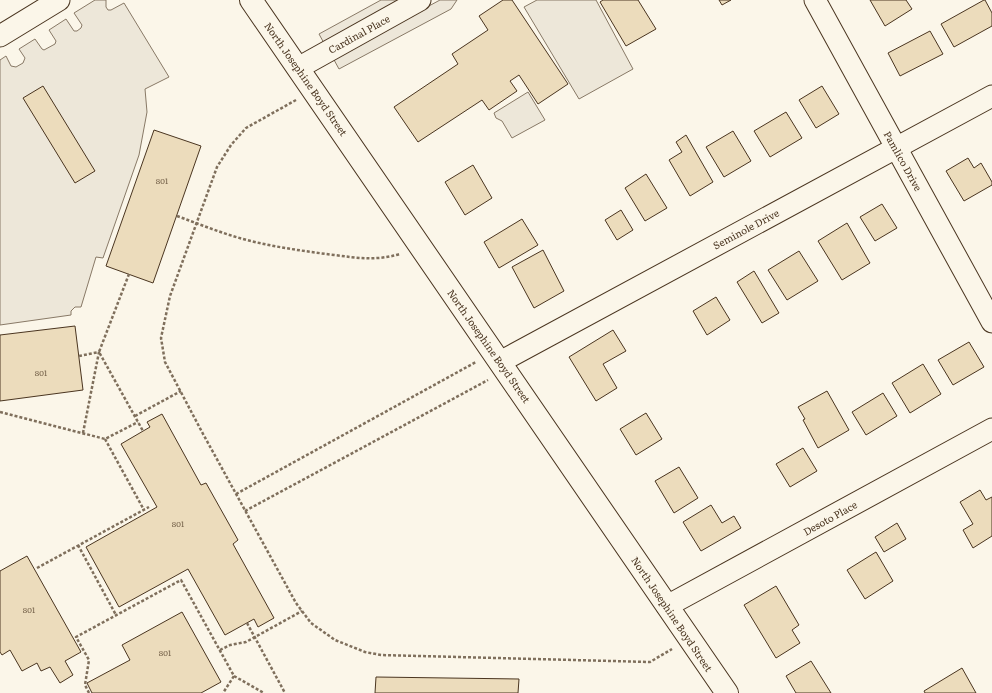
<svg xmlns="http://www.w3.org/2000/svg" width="992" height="693" font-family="Literata,serif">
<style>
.parking{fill:#ede7d9;stroke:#887966}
.building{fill:#ecdcbc;stroke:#4a3520}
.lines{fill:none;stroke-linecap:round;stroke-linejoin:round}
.minor-casing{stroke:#4a3520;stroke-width:23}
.major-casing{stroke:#4a3520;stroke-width:24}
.path{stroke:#7f6f5c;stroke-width:2.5;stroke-dasharray:3 2;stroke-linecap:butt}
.minor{stroke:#fbf6e9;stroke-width:21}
.major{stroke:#fbf6e9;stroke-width:22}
.labels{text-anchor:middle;stroke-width:3;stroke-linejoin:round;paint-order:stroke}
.number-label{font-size:8px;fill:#725f47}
.street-label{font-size:10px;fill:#4a3520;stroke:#fbf6e9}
</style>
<rect width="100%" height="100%" fill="#fbf6e9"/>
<g class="parking">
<polygon points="95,0 106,0 106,7 108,10 111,10 124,3 169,77 145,89 147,112 139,155 103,258 96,257 81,307 75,307 71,311 71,315 0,325 0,60 6,56 11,66 16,67 23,63 25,58 19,49 35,39 42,49 44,50 55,44 56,41 49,30 66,19 74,31 77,31 81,28 82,25 74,13"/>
<polygon points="381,0 407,0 325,45 319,34"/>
<polygon points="440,0 457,0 451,9 339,69 333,58"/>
<polygon points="537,0 596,0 633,69 579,99 524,7"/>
<polygon points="528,92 545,120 512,138 502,121 496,118 494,113"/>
</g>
<g class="building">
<polygon points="503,0 512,0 568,84 538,104 519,75 510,81 517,91 489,110 482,100 418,142 394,107 458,64 452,54 488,30 479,16"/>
<polygon points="603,0 638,0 656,29 626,46 600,2"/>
<polygon points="719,0 731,0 722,5"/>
<polygon points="870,0 906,0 912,9 885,26"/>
<polygon points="984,0 985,0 992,13 992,26 954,47 941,24"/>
<polygon points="930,31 943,54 900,76 888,53"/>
<polygon points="43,86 95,171 75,183 23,98"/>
<polygon points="822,86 839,114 816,128 799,100"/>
<polygon points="786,112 802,138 770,157 754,131"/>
<polygon points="154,130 201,146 153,283 106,266"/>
<polygon points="733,131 751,161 724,177 706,147"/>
<polygon points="686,135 713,182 690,196 669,160 682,152 676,142"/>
<polygon points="968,158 974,168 981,163 992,182 992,185 964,201 946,171"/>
<polygon points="473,165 492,198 465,215 445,182"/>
<polygon points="646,174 667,208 645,221 625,188"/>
<polygon points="882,204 897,228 875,241 860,217"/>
<polygon points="621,210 633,230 617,240 605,220"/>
<polygon points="522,219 538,245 499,268 484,242"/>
<polygon points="847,223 870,263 842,280 818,241"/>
<polygon points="543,250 564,291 534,308 512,267"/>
<polygon points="799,251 818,281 787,300 768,270"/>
<polygon points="754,271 779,313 762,323 737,282"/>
<polygon points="716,297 730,320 707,335 693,311"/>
<polygon points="75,326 83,390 0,401 0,335"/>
<polygon points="613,330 626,351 603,364 617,388 596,401 569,357"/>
<polygon points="969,342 984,367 953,385 938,360"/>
<polygon points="923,364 941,394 910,413 892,383"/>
<polygon points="827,391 849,430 818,448 803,420 805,419 798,407"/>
<polygon points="883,393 897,416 866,435 852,412"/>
<polygon points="646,413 662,439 636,455 620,429"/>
<polygon points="162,414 201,485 206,483 238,540 233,544 274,618 258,627 254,619 225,635 188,569 119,607 86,547 157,507 121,444 150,427 147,422"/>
<polygon points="803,448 817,471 790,487 776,464"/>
<polygon points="679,467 698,498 674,513 655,481"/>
<polygon points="980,490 986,500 992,497 992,536 973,548 963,530 973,524 960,502"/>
<polygon points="711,505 722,523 734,516 741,528 701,551 683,522"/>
<polygon points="897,523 906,539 884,552 875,537"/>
<polygon points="876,552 893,581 865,599 847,570"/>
<polygon points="27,556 81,652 65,661 73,675 60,683 50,667 41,671 37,663 22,671 10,650 2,655 0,652 0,571"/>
<polygon points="776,586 799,625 792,630 800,643 776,658 744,605"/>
<polygon points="182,612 221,682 201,693 92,693 87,683 130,660 122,645"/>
<polygon points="811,661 831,693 796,693 786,676"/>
<polygon points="962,668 976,693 925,693 924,691"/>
<polygon points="376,677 519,679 518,693 375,693"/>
</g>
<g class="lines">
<g class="minor-casing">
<g id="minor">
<polyline points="815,0 992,322"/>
<polyline points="0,36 59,0"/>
<polyline points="298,68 420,0"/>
<polyline points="500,362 992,96"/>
<polyline points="667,606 992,429"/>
</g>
</g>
<g class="major-casing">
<polyline id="major" points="251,0 727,693"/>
</g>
<g class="path">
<polyline points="296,100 246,128 231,145 217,167 170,296 161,338 165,362 202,432 296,603 311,623 335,640 365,652 381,655 650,662 672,649"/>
<path d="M 177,216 C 199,224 221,233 243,239 C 273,247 303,251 334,255 C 358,258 376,261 400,254"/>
<polyline points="129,274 99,352 143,431"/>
<polyline points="79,356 99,352 83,433"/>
<polyline points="0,412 105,439 138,422"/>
<polyline points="135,416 181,391"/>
<polyline points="105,439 144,510"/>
<polyline points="236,494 476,362"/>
<polyline points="245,511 488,380"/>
<polyline points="78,545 116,615"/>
<polyline points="37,568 149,507"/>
<polyline points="247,623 285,693"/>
<polyline points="220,650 230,645 246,642 302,611"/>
<polyline points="234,676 264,693"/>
<polyline points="89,693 85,685 89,660 76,637 181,580 234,676 223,693"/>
</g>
<use href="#minor" class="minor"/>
<use href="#major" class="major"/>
</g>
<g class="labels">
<g class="number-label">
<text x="162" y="184">801</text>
<text x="41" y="376">801</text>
<text x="178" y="527">801</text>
<text x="29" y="613">801</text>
<text x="165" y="656">801</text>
</g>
<g class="street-label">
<text transform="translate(359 34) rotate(-29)" y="4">Cardinal Place</text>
<text transform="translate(306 79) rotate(55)" y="4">North Josephine Boyd Street</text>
<text transform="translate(903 161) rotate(61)" y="4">Pamlico Drive</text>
<text transform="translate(746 229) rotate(-28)" y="4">Seminole Drive</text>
<text transform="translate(489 346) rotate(55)" y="4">North Josephine Boyd Street</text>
<text transform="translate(830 518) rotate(-29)" y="4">Desoto Place</text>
<text transform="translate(672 614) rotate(56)" y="4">North Josephine Boyd Street</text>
</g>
</g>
</svg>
